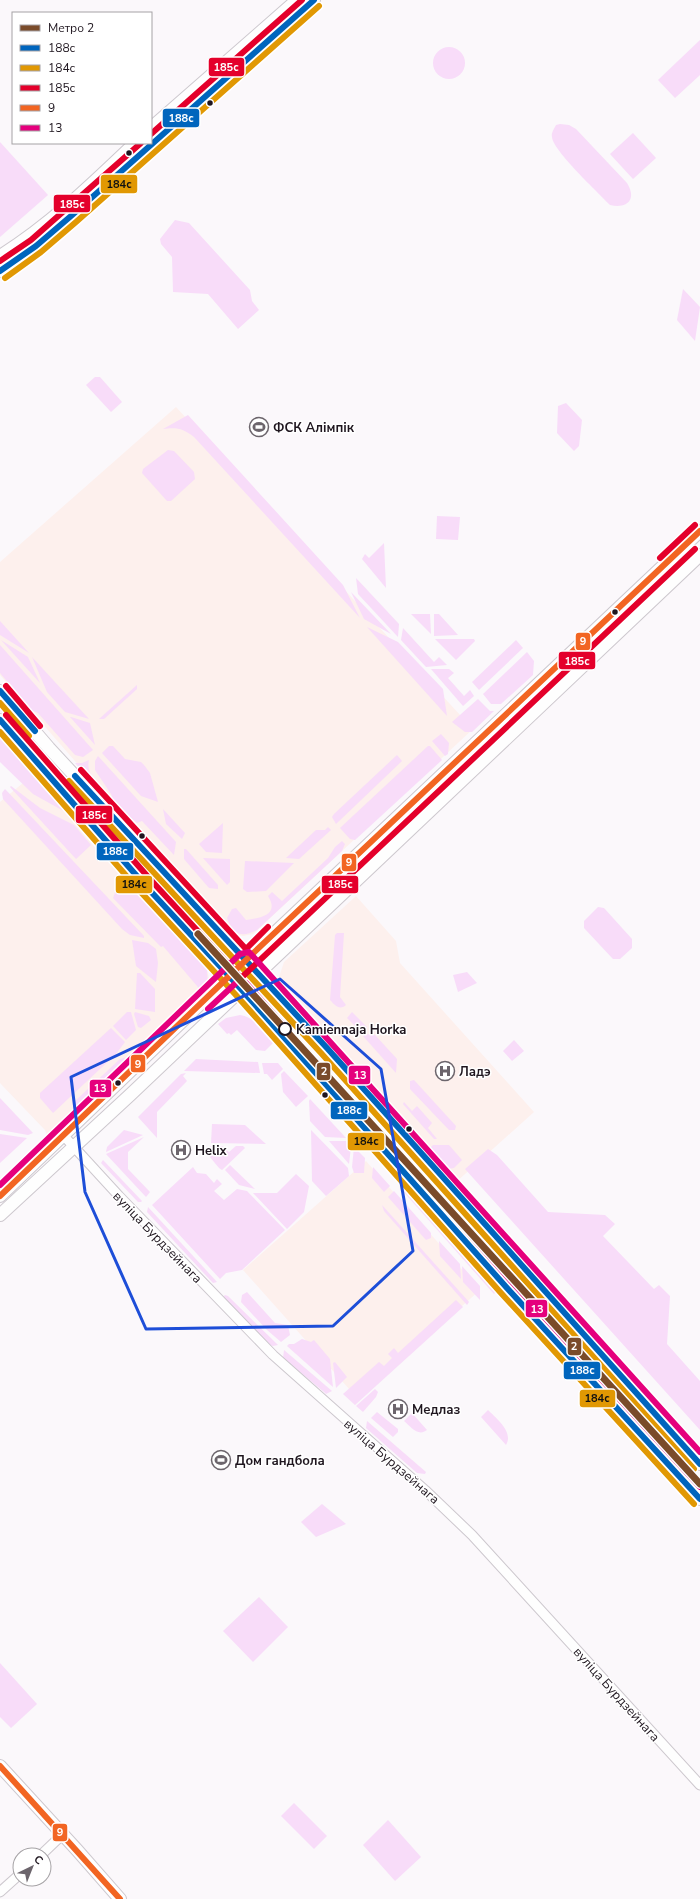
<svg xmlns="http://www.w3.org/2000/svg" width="700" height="1899" font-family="'Nunito Sans',sans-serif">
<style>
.commercial{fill:#fdf0ed}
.green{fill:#f8dcf9}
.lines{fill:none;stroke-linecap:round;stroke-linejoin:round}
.minor-casing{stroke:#cdc8ce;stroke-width:11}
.major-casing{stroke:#cdc8ce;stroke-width:14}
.minor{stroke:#fefefe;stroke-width:9}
.major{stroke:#fefefe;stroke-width:12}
.bus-1-casing{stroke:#fff;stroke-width:9}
.bus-2-casing{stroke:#fff;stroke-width:9}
.bus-3-casing{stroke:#fff;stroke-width:9}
.bus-4-casing{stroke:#fff;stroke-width:9}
.bus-5-casing{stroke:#fff;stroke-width:9}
.bus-1{stroke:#0065bd;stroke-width:6}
.bus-2{stroke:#e19803;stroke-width:6}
.bus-3{stroke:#e4002b;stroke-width:6}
.bus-4{stroke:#f26522;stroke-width:6}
.bus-5{stroke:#e5007d;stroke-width:6}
.metro-1-casing{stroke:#fff;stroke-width:10}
.metro-1{stroke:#7a4b2a;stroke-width:7}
.marked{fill:none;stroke:#1d4ed8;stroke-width:3;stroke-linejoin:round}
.bus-dot{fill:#1f161f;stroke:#fff;stroke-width:1.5}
.stop-dot{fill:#fff;stroke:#1f161f;stroke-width:2}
.labels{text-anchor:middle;stroke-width:3;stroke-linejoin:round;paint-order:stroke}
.poi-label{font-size:13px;font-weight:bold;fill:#1f161f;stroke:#fff;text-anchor:start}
.stop-label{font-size:13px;font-weight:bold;fill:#1f161f;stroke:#fff;text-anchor:start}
.street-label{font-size:13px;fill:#1f161f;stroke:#fff}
.line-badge{stroke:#fff;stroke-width:1.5}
.badge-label{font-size:11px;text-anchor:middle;font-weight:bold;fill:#fff}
.pale-badge-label{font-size:11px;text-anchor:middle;font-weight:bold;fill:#111}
</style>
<rect width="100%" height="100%" fill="#fbf8fb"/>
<g class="commercial">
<polygon points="176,407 473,729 253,934 243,936 235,934 174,870 166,868 164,860 128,822 0,675 0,562"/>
<polygon points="34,774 93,845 202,963 207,970 209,978 208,985 203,993 48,1138 45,1130 0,1083 0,802"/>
<polygon points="356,896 396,941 400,963 534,1112 454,1184 447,1170 283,988 279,977 284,962"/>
<polygon points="366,1161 480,1290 358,1399 243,1270"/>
</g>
<g class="green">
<polygon points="700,40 700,75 675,98 658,80"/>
<circle cx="449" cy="63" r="16"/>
<path d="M 560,124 L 569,125 L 576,129 L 627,183 C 637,199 628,209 610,205 C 599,193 553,151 552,137 C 551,133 554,129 556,125 Z"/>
<polygon points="633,133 656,158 633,179 610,154"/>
<polygon points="0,142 48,195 0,237"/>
<polygon points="175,220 189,223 250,290 252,301 259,310 238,329 208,294 173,292 172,257 161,244 160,239"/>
<polygon points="683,289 700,307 695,341 677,320"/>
<polygon points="95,377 100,377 122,402 111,412 86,385"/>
<polygon points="566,403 582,420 579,446 574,451 557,433 558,406"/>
<path d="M 188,415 L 343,585 L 360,618 L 194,437 C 183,428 176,427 163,429 Z"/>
<polygon points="168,450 174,451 194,472 195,479 171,501 167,501 142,473 143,469"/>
<polygon points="437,516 460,517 458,540 436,539"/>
<polygon points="384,543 386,588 362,559 365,554 369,558"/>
<polygon points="356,578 399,624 398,637 358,594"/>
<polygon points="351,592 391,634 364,619"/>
<polygon points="411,614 430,614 431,634"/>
<polygon points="434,614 439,614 458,635 434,636"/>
<polygon points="0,621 29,653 0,635"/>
<polygon points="367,627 398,642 443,689 447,716"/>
<polygon points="403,628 434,662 439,657 447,665 426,667 401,640"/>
<polygon points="435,639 474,639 475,641 456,660"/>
<polygon points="1,640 28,657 40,683"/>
<polygon points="516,640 523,648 479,690 472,682"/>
<polygon points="0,645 93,750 83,757 75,755 38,713 31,710 0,673"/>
<polygon points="527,652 534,661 533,675 501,704 491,704 483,694"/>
<polygon points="32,657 89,719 65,712 47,692"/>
<polygon points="431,669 449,669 454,673 448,678 464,696 470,690 474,696 463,706"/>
<polygon points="137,685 137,689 104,719 99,719"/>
<polygon points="478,699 490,711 494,711 472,732 465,732 452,722"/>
<polygon points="0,702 28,736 27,739 25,739 0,710"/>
<polygon points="71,717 90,723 95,745 70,717"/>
<polygon points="0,734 69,814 33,794 0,762"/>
<polygon points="441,734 449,743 448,754 445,756 432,741"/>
<polygon points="109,746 113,746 125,759 141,762 144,765 150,773 158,802 141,796 102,753"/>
<polygon points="428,746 430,746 442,760 355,840 350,839 340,828"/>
<polygon points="397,755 402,761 336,824 332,817 334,814"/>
<polygon points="98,756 176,842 174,855 142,821 137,823 115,804 111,794 95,770 95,761"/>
<path d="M 89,760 C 85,777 102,781 105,796 L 75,763 L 82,763 Z"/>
<polygon points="66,781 91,803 226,951 226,957 223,957 211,944 65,783"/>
<polygon points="11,786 40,808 74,825 91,845 76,859 10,787"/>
<polygon points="5,789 144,936 144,938 130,935 122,929 3,799 2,793"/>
<polygon points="163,809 185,833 182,839 166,824"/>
<polygon points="223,823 222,853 206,852 199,844"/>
<polygon points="328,827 331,830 299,859 286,858 316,830 325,830"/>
<path d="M 342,841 L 345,844 L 342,851 L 257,930 C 242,938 233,935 227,918 L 232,909 L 236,908 L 246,920 C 260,918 280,915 268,896 L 272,892 L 282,901 L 328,858 L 335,847 Z"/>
<polygon points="184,849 186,849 218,885 218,889 209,888 184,859"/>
<polygon points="203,858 230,859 230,882 227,885"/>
<polygon points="245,861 294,863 266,891 247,892 243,889"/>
<polygon points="134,889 192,951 207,970 208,985 203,993 163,946 161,947 113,898 116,890"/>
<polygon points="598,907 604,908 632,939 632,948 620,959 613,959 584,928 584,921"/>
<path d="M 337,933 L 344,933 L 340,997 L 346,1005 C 339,1011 335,1005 330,1000 L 335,935 Z"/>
<polygon points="132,940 148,943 156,949 158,963 156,982 136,966"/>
<polygon points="467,972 477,983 458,992 453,975"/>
<polygon points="137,973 140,973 155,989 155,1012 135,1009"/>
<polygon points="127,1012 131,1012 136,1030 126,1040 113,1026"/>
<polygon points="135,1012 149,1016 151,1020 141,1028 138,1027 134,1014"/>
<polygon points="352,1012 367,1027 366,1030 357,1028 347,1018"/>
<path d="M 240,1015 C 255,1017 264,1032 273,1043 L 265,1051 L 256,1050 L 237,1030 L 231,1035 L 229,1033 L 227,1034 L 218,1024 L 226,1018 Z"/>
<polygon points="111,1028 125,1042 116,1054 53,1113 40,1098 40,1093"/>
<polygon points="365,1034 375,1035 397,1059 396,1073 363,1036"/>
<polygon points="514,1040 524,1051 512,1061 503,1051"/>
<polygon points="133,1056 134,1058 78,1111 73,1103 120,1059"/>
<polygon points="196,1059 258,1062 260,1073 184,1071"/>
<polygon points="262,1063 278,1063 283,1069 272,1080 267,1074 264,1074"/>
<polygon points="284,1071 308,1096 296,1107 283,1092 281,1074"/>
<polygon points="186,1073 183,1076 187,1081 157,1112 157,1138 138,1117 181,1074"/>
<polygon points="414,1080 456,1126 455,1130 449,1130 410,1089 410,1081"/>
<polygon points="0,1098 33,1133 28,1135 0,1130"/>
<polygon points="310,1099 346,1138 325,1137 310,1121 309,1101"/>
<polygon points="404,1102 412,1111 417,1106 432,1123 428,1128 437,1139 434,1139 403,1104"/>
<polygon points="212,1124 245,1125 266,1144 211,1143"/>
<polygon points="124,1130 143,1135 106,1152 107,1147"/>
<polygon points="311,1130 348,1168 349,1176 326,1196 312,1181"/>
<polygon points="0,1134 27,1138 0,1163"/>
<polygon points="144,1137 128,1152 128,1169 150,1192 146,1197 106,1154"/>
<polygon points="329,1141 346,1141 351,1147 349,1164"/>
<polygon points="433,1145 449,1145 462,1160 454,1168 448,1169 429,1149"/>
<polygon points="211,1146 222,1146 229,1152 236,1146 243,1146 245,1148 222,1170 219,1168 205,1151"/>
<polygon points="354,1147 365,1158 364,1173 354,1173 352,1167"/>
<polygon points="488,1149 497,1155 548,1212 605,1215 615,1224 603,1236 654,1289 659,1285 670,1296 667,1344 700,1381 700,1430 465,1169"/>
<polygon points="103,1160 142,1201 141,1202 138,1202 101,1163"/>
<polygon points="230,1165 255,1189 239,1185 225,1170"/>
<polygon points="193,1167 197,1173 206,1174 214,1183 217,1179 222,1184 214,1191 224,1200 237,1189 247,1191 285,1230 242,1270 226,1273 220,1279 152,1205"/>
<polygon points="373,1167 390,1186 384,1192 372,1178"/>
<polygon points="296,1174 309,1186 304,1212 287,1229 253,1193 277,1193"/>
<polygon points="403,1182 496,1285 496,1292 494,1294 402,1190"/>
<polygon points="394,1191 431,1233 431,1238 426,1240 388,1197"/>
<polygon points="382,1205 469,1302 467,1305 384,1211"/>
<polygon points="148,1207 217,1282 213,1283 147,1212"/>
<polygon points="439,1241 460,1264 461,1279 440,1256"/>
<polygon points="462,1266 480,1286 480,1300 463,1282"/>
<polygon points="247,1292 275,1323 288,1325 290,1335 281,1342 267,1330 241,1302 242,1295"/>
<polygon points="225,1295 228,1296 278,1345 273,1346 270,1345 223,1297"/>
<polygon points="456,1300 463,1307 355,1405 343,1394 379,1362 384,1366 392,1358 388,1354 394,1348 398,1353"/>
<polygon points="302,1339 311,1342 314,1340 330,1359 333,1387 287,1346 289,1344 294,1344"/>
<polygon points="284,1350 332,1391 326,1394 324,1392 283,1358"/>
<polygon points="335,1362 347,1377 336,1388 333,1363"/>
<polygon points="375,1389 378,1392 376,1397 363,1412 356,1406"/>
<path d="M 488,1410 C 496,1418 514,1432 506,1445 L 481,1417 Z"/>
<polygon points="377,1412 398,1429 398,1432 393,1437 371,1418"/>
<path d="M 412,1413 L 427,1430 C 418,1437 411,1427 404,1421 Z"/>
<polygon points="367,1421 426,1472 425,1474 417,1473 366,1428"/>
<polygon points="322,1504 346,1524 316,1537 301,1522"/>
<polygon points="259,1597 288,1627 253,1662 223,1631"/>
<polygon points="0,1663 37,1704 11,1728 0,1717"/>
<polygon points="294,1803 327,1836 314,1849 281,1816"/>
<polygon points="388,1820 421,1857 395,1881 363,1845"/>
</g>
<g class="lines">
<g class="minor-casing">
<g id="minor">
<polyline points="63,1135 119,1196 273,1355 425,1490 472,1535 700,1785"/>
<polyline points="41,1855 63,1834"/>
<polyline points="0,1892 20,1874"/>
</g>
</g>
<g class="major-casing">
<g id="major">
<polyline points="151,128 297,0"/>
<path d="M 0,256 C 50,225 93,183 135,143"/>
<polyline points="0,271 36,246 71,216 314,0"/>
<polyline points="0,691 49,748 327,1048 700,1464"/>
<polyline points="0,720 143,883 241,989 507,1288 700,1499"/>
<polyline points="0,1196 246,960 700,531"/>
<polyline points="0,1215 130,1095 700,555"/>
<polyline points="0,1766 77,1850 120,1899"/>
</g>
</g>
<use href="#minor" class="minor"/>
<use href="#major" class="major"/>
<g class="bus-1-casing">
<g id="bus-1">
<polyline points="0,271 36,246 71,216 314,0"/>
<polyline points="0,691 35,731"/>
<polyline points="0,720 143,883 241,989 507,1288 700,1499"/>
<polyline points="75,776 327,1048 700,1464"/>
</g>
</g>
<g class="bus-2-casing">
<g id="bus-2">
<polyline points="5,278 41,252 76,222 319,6"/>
<polyline points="0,703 29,736"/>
<polyline points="0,732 137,888 235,994 501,1293 694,1504"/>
<polyline points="69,781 321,1053 694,1469"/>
</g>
</g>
<g class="bus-3-casing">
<g id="bus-3">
<polyline points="151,134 302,0"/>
<polyline points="0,261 31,240 141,143"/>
<polyline points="660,558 695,525"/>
<polyline points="6,686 40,726"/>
<polyline points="6,715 149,878 241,978 695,549"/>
<polyline points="81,770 246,949 268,927"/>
</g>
</g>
<g class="bus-4-casing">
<g id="bus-4">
<polyline points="0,1196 246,960 700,531"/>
<polyline points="0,1766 120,1899"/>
</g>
</g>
<g class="bus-5-casing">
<g id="bus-5">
<polyline points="208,1009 237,982 241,981 246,983 513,1283 700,1487"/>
<polyline points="0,1185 240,954 249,952 700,1452"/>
</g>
</g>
<use href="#bus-1" class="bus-1"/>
<use href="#bus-2" class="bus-2"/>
<use href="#bus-3" class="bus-3"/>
<use href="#bus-4" class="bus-4"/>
<use href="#bus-5" class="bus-5"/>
<g class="metro-1-casing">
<polyline id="metro-1" points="198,934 700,1484"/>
</g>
<use href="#metro-1" class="metro-1"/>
</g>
<path class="marked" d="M 280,979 L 381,1069 L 413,1251 L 333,1326 L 146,1329 L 85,1192 L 71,1077 Z"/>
<defs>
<g id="stadium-ring" transform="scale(1)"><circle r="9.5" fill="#fff" stroke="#6c656c" stroke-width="1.5"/><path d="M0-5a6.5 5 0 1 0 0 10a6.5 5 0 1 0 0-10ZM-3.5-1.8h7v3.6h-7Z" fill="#6c656c"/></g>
<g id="hospital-ring" transform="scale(1)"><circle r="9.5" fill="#fff" stroke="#6c656c" stroke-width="1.5"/><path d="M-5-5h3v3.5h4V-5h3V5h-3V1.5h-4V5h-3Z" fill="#6c656c"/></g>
</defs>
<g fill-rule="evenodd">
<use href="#stadium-ring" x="259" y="427"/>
<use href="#hospital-ring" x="445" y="1071"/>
<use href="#hospital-ring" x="181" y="1150"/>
<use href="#hospital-ring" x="398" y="1409"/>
<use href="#stadium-ring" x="221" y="1460"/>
</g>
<g class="bus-dot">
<circle cx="210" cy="103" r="3.5"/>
<circle cx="129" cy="153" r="3.5"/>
<circle cx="615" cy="612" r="3.5"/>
<circle cx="142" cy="836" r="3.5"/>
<circle cx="118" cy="1083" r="3.5"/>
<circle cx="325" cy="1095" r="3.5"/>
<circle cx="409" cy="1129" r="3.5"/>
</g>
<circle class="stop-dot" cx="285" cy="1029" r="6"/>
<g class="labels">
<g class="poi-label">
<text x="273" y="432">ФСК Алімпік</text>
<text x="459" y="1076">Ладэ</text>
<text x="195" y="1155">Helix</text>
<text x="412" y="1414">Медлаз</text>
<text x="235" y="1465">Дом гандбола</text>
</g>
<g class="stop-label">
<text x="296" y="1034">Kamiennaja Horka</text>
</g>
<g class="street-label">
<text transform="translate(158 1237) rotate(46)" y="5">вуліца Бурдзейнага</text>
<text transform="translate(392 1461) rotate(41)" y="5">вуліца Бурдзейнага</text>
<text transform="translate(617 1694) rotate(48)" y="5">вуліца Бурдзейнага</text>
</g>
</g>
<g class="line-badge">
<rect x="208" y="57" width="37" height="20" rx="4" fill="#e4002b"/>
<rect x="162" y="108" width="38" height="20" rx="4" fill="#0065bd"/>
<rect x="100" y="174" width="38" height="20" rx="4" fill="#e19803"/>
<rect x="53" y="194" width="38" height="19" rx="4" fill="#e4002b"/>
<rect x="575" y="632" width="16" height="19" rx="4" fill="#f26522"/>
<rect x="558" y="651" width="38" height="19" rx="4" fill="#e4002b"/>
<rect x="75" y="805" width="38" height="19" rx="4" fill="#e4002b"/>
<rect x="96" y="842" width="38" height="19" rx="4" fill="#0065bd"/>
<rect x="341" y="853" width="16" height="19" rx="4" fill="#f26522"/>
<rect x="115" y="875" width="38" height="19" rx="4" fill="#e19803"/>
<rect x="321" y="875" width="38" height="19" rx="4" fill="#e4002b"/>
<rect x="130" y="1054" width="16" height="19" rx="4" fill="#f26522"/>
<rect x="316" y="1062" width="15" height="19" rx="4" fill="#7a4b2a"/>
<rect x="348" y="1065" width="23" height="20" rx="4" fill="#e5007d"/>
<rect x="89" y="1079" width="23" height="19" rx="4" fill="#e5007d"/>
<rect x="330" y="1101" width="38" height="19" rx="4" fill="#0065bd"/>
<rect x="347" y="1132" width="38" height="19" rx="4" fill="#e19803"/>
<rect x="525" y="1299" width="23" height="19" rx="4" fill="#e5007d"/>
<rect x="567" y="1337" width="15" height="19" rx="4" fill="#7a4b2a"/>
<rect x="563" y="1361" width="38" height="19" rx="4" fill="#0065bd"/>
<rect x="579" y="1389" width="37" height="19" rx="4" fill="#e19803"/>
<rect x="52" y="1823" width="16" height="19" rx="4" fill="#f26522"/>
</g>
<g class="badge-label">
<text x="226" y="71">185с</text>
<text x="181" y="122">188с</text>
<text x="72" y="208">185с</text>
<text x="583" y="645">9</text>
<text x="577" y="665">185с</text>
<text x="94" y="819">185с</text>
<text x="115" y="855">188с</text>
<text x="349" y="866">9</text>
<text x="340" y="888">185с</text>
<text x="138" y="1068">9</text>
<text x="324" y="1075">2</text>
<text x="360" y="1079">13</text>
<text x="100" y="1092">13</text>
<text x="349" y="1114">188с</text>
<text x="537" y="1313">13</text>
<text x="574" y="1350">2</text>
<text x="582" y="1374">188с</text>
<text x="60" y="1836">9</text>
</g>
<g class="pale-badge-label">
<text x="119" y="188">184с</text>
<text x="134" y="888">184с</text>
<text x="366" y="1145">184с</text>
<text x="597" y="1402">184с</text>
</g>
<rect x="12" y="12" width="140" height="132" fill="#ffffff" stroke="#a5a2a5"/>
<rect x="20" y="25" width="20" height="6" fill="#7a4b2a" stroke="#a5a2a5"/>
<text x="48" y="32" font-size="12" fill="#1f161f">Метро 2</text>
<rect x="20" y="45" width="20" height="6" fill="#0065bd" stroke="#a5a2a5"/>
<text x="48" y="52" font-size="12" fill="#1f161f">188с</text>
<rect x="20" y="65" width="20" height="6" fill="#e19803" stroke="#a5a2a5"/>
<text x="48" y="72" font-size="12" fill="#1f161f">184с</text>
<rect x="20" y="85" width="20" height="6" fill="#e4002b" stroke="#a5a2a5"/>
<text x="48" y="92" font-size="12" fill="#1f161f">185с</text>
<rect x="20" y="105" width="20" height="6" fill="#f26522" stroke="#a5a2a5"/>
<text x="48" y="112" font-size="12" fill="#1f161f">9</text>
<rect x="20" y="125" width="20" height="6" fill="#e5007d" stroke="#a5a2a5"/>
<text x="48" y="132" font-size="12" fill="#1f161f">13</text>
<g transform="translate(32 1867) rotate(43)"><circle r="19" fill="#ffffff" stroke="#a5a2a5"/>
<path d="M0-3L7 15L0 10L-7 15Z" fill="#6c656c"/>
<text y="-6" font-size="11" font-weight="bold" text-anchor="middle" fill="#1f161f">С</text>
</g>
</svg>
